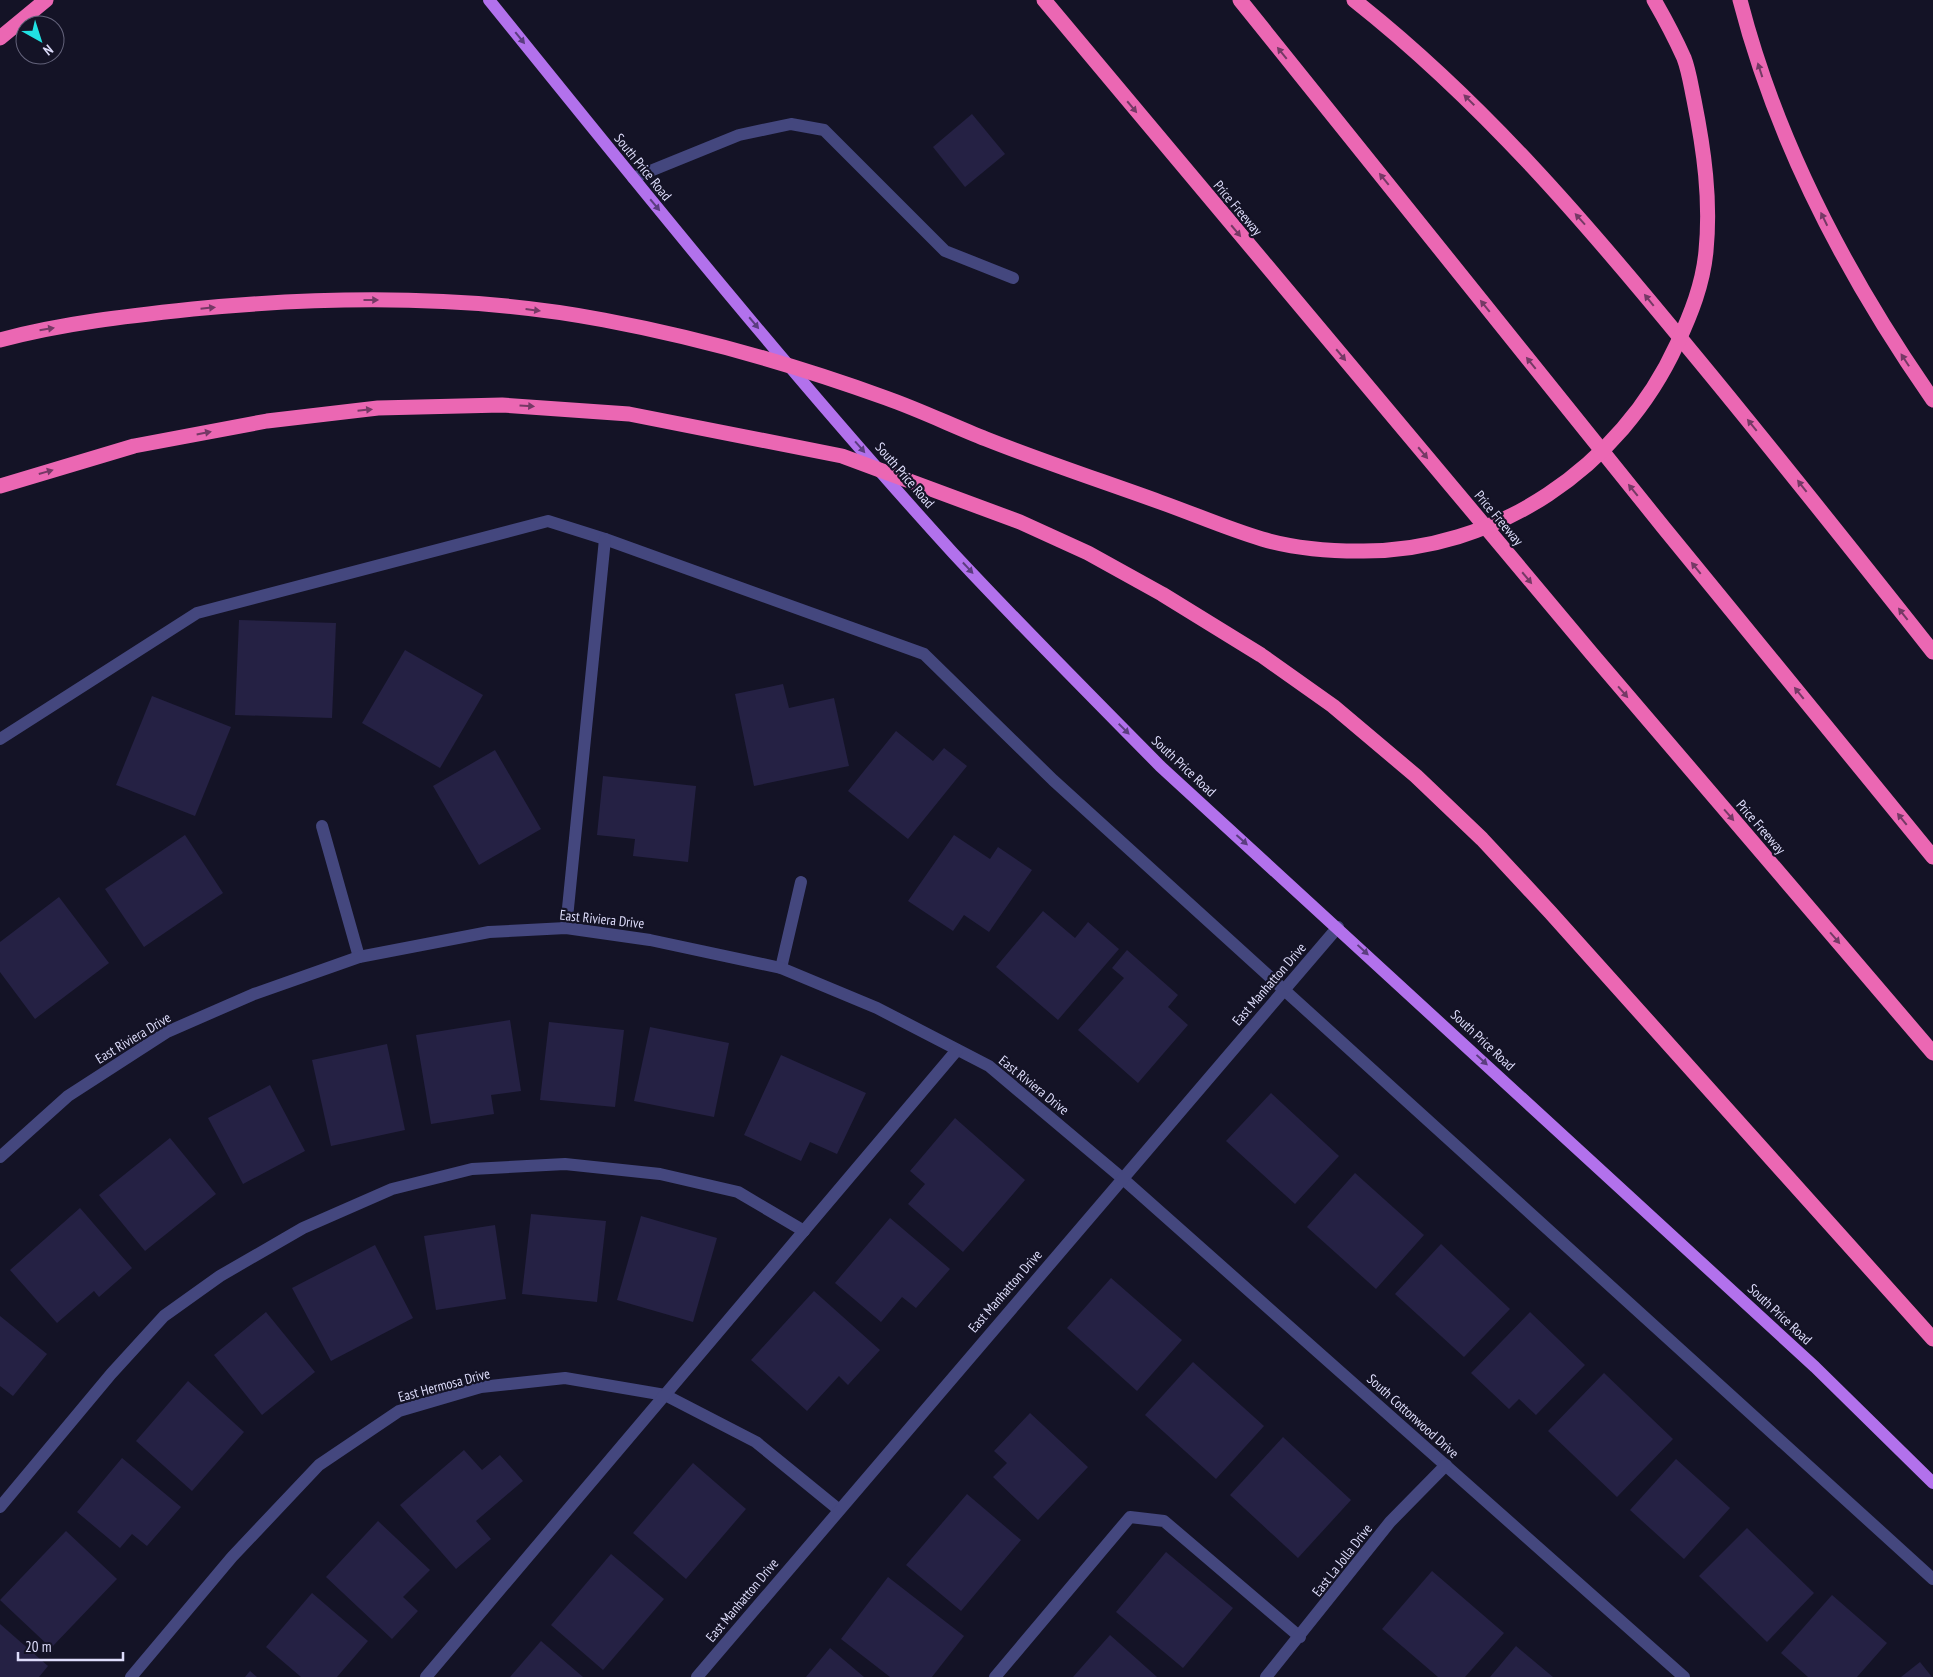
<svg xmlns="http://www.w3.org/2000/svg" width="1933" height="1677" font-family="'PT Sans Narrow',sans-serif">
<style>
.building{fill:#252144}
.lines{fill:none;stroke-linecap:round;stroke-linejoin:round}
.minor{stroke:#44477e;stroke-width:12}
.major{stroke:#b271ec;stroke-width:12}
.highway{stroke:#eb67b3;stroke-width:15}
.oneway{fill:#5b3d7f}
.oneway2{fill:#753965}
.labels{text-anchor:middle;stroke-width:4.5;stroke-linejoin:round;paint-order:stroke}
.street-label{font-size:14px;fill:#dddcfa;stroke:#141326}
</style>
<rect width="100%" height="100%" fill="#141326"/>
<g class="building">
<polygon points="972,114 1005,154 965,187 933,147"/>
<polygon points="239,620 336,623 332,718 235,715"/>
<polygon points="405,650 483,695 440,768 362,723"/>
<polygon points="783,684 789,708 834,698 849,766 754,786 735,694"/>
<polygon points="152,696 231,727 195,816 116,785"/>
<polygon points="896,731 933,761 944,748 967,766 908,839 848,791"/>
<polygon points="495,750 541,829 479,865 433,786"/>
<polygon points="603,776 696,786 688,862 633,856 635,839 597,835"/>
<polygon points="185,835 223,893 144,947 105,889"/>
<polygon points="954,835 990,859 998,847 1032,870 989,932 964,915 953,931 908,901"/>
<polygon points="59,897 109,963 35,1019 0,972 0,942"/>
<polygon points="1043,911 1075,938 1088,922 1119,949 1058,1020 996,967"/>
<polygon points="1127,950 1178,995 1168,1007 1188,1025 1138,1083 1078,1030 1124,978 1112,968"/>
<polygon points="510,1020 521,1091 491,1095 494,1114 431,1124 416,1035"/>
<polygon points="549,1022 624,1030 615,1107 540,1100"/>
<polygon points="650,1027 729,1043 714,1117 634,1101"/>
<polygon points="387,1044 405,1130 331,1146 312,1060"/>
<polygon points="781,1055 866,1093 837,1154 810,1142 801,1161 744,1135"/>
<polygon points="270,1085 305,1151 243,1184 208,1118"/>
<polygon points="1271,1093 1339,1156 1295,1204 1226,1141"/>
<polygon points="955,1118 1025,1180 963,1252 908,1204 925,1184 910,1171"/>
<polygon points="170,1138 216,1194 145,1251 99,1195"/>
<polygon points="1355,1173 1424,1235 1376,1289 1307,1227"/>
<polygon points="80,1208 132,1268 99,1297 94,1291 57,1323 10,1270"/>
<polygon points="531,1214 606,1221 597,1302 522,1294"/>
<polygon points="641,1216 717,1238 693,1322 617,1300"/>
<polygon points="890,1218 950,1269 916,1308 902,1297 881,1322 835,1283"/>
<polygon points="495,1225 506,1299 436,1310 424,1236"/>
<polygon points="1441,1244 1510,1309 1464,1357 1395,1294"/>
<polygon points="375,1245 413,1318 331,1361 292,1288"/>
<polygon points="1111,1278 1182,1340 1137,1391 1067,1328"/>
<polygon points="814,1291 880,1350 848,1385 839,1376 807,1411 751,1360"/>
<polygon points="266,1312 315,1372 262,1415 214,1355"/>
<polygon points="1530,1312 1585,1365 1536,1415 1519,1399 1509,1409 1471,1373"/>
<polygon points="0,1316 47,1354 13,1396 0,1386"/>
<polygon points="1193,1362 1264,1426 1216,1479 1145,1415"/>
<polygon points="1604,1373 1673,1439 1617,1497 1548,1431"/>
<polygon points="188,1381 244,1432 192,1491 136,1441"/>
<polygon points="1030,1413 1088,1467 1038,1520 993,1477 1007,1463 994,1451"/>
<polygon points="1283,1437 1351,1500 1298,1558 1230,1495"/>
<polygon points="464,1450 482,1470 500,1455 523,1481 476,1521 491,1539 456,1569 400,1505"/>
<polygon points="122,1458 181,1507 147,1546 132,1534 120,1548 77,1512"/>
<polygon points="1676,1459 1730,1508 1684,1559 1630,1510"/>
<polygon points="693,1463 746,1509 686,1579 633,1533"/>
<polygon points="967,1494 1021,1540 961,1611 906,1565"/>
<polygon points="378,1521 430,1570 403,1597 418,1611 392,1639 326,1577"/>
<polygon points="1747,1528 1814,1593 1767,1642 1699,1576"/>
<polygon points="66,1531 117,1579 51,1648 0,1600"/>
<polygon points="1166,1552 1233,1608 1183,1668 1116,1612"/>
<polygon points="611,1554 664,1599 603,1670 551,1625"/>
<polygon points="1432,1571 1504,1633 1465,1677 1438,1677 1382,1629"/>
<polygon points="888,1577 964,1636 932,1677 890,1677 841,1639"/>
<polygon points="312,1593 368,1641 337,1677 301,1677 266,1647"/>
<polygon points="1832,1595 1887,1643 1857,1677 1808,1677 1781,1653"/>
<polygon points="0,1624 48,1666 39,1677 0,1677"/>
<polygon points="1110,1635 1157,1677 1073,1677"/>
<polygon points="541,1641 583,1677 510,1677"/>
<polygon points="1516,1646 1553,1677 1490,1677"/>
<polygon points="830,1648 864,1677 806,1677"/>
<polygon points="1920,1662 1932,1677 1901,1677"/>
<polygon points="250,1671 257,1677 245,1677"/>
</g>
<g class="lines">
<g class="minor">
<polyline points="633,178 739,135 791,124 824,130 945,251 1013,278"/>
<polyline points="0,739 197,613 548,521 605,539 924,654 1053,780 1933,1579"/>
<polyline points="322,826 359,957"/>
<polyline points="566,928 605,539"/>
<polyline points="781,968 801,882"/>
<polyline points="0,1157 68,1096 167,1032 254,994 359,957 489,932 566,928 650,940 781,968 877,1008 989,1066 1122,1178 1684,1677"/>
<polyline points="0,1507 111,1374 164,1316 220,1276 303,1228 392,1189 472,1169 565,1164 660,1174 738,1192 804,1231"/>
<polyline points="131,1677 232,1557 319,1465 399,1411 481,1387 565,1378 665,1395 756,1442 838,1509"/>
<polyline points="426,1677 957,1050"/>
<polyline points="697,1677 1338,927"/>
<polyline points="995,1677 1130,1517 1164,1521 1300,1637"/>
<polyline points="1266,1677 1390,1522 1446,1465"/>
</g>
<path class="major" d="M 489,0 C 640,187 791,375 953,553 C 1020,625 1090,695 1160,766 L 1815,1367 L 1933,1483"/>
<g class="highway">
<polyline points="1044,0 1592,654 1933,1053"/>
<polyline points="1240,0 1664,528 1933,857"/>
<path d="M 1354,0 C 1482,101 1588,225 1691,351 C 1773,450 1853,551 1933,652"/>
<path d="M 1740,0 C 1777,144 1848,278 1933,400"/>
<polyline points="0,38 46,0"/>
<path d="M 0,340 C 63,323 128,316 193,309 C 328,296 469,294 604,320 C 700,338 795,365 886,398 C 920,410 953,426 986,439 C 1044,462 1102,481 1160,502 C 1194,514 1228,529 1262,539 C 1293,548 1327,551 1359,551 C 1495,553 1621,467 1677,344 C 1691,314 1703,284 1706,251 C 1711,200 1704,150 1694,100 C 1691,86 1689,71 1684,58 C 1675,38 1665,19 1654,0"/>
<polyline points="0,486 134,446 267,421 378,408 502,405 629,414 842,456 1020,522 1088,553 1162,594 1261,655 1333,706 1416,776 1482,839 1550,912 1933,1339"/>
</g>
</g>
<defs><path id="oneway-solid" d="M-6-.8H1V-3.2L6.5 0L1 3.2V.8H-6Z" transform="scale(1.25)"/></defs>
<g class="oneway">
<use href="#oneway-solid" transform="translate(520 38) rotate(51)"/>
<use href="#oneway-solid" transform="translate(655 205) rotate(50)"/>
<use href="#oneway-solid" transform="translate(754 323) rotate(50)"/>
<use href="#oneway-solid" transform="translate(860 447) rotate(49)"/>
<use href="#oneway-solid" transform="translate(968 568) rotate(47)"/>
<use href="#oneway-solid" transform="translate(1124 729) rotate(45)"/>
<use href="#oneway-solid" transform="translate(1242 840) rotate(42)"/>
<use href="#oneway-solid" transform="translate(1363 950) rotate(43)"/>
<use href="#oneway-solid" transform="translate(1482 1060) rotate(43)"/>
</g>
<g class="oneway2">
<use href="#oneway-solid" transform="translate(1282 53) rotate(-129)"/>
<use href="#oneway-solid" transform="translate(1760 70) rotate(-108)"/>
<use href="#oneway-solid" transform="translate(1469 100) rotate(-135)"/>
<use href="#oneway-solid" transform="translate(1132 107) rotate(50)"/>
<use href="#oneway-solid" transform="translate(1384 179) rotate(-129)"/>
<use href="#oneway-solid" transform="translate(1580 219) rotate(-132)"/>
<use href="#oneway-solid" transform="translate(1824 219) rotate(-116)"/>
<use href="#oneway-solid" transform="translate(1236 231) rotate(50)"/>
<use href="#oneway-solid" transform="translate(371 300)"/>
<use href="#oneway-solid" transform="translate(1649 300) rotate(-129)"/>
<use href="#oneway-solid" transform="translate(1485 306) rotate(-129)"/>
<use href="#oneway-solid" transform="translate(208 308) rotate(-6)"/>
<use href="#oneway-solid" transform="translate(533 310) rotate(7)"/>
<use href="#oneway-solid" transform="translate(47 329) rotate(-9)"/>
<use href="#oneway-solid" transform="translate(1341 355) rotate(50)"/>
<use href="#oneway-solid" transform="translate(1905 360) rotate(-123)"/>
<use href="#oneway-solid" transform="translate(1531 363) rotate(-129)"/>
<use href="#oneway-solid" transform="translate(527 406) rotate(4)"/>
<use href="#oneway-solid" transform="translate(365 410) rotate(-6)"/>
<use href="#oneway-solid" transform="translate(1752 425) rotate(-129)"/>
<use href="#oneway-solid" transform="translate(204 433) rotate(-11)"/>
<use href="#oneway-solid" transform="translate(1423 453) rotate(50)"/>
<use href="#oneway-solid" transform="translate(46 472) rotate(-16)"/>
<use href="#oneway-solid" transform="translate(1802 486) rotate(-128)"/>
<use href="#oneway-solid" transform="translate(1633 490) rotate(-129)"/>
<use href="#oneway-solid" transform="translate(1696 568) rotate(-129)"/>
<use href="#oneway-solid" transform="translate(1527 578) rotate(50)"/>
<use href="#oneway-solid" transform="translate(1903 614) rotate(-128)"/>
<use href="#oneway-solid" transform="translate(1623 692) rotate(49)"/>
<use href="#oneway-solid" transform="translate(1799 693) rotate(-129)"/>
<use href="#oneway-solid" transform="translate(1729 815) rotate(49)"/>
<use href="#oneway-solid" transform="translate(1902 819) rotate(-129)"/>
<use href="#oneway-solid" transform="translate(1835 938) rotate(49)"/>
</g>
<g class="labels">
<g class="street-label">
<text transform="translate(643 167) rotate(51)" y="5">South Price Road</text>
<text transform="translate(1238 208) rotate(50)" y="5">Price Freeway</text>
<text transform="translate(905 475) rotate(49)" y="5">South Price Road</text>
<text transform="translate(1499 518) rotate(50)" y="5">Price Freeway</text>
<text transform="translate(1184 766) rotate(43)" y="5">South Price Road</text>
<text transform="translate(1761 827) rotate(49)" y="5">Price Freeway</text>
<text transform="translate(602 919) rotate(6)" y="5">East Riviera Drive</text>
<text transform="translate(1269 984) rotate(-49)" y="5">East Manhatton Drive</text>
<text transform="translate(133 1038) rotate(-31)" y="5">East Riviera Drive</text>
<text transform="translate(1483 1040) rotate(43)" y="5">South Price Road</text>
<text transform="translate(1034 1085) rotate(39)" y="5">East Riviera Drive</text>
<text transform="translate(1005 1291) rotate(-49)" y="5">East Manhatton Drive</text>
<text transform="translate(1780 1314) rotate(43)" y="5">South Price Road</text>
<text transform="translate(444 1385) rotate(-15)" y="5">East Hermosa Drive</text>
<text transform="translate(1413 1416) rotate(42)" y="5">South Cottonwood Drive</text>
<text transform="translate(1342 1560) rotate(-52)" y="5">East La Jolla Drive</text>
<text transform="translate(742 1600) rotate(-50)" y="5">East Manhatton Drive</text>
</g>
</g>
<g transform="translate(40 40) rotate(141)"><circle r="24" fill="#141326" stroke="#64637b"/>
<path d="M0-4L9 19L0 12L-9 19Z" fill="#21e1e2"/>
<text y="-8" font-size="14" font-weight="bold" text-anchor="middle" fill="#dddcfa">N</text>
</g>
<path d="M18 1652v8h105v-8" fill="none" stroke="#dddcfa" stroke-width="2.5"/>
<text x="25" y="1652" font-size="15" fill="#dddcfa" stroke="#141326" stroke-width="4" paint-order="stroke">20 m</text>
</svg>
